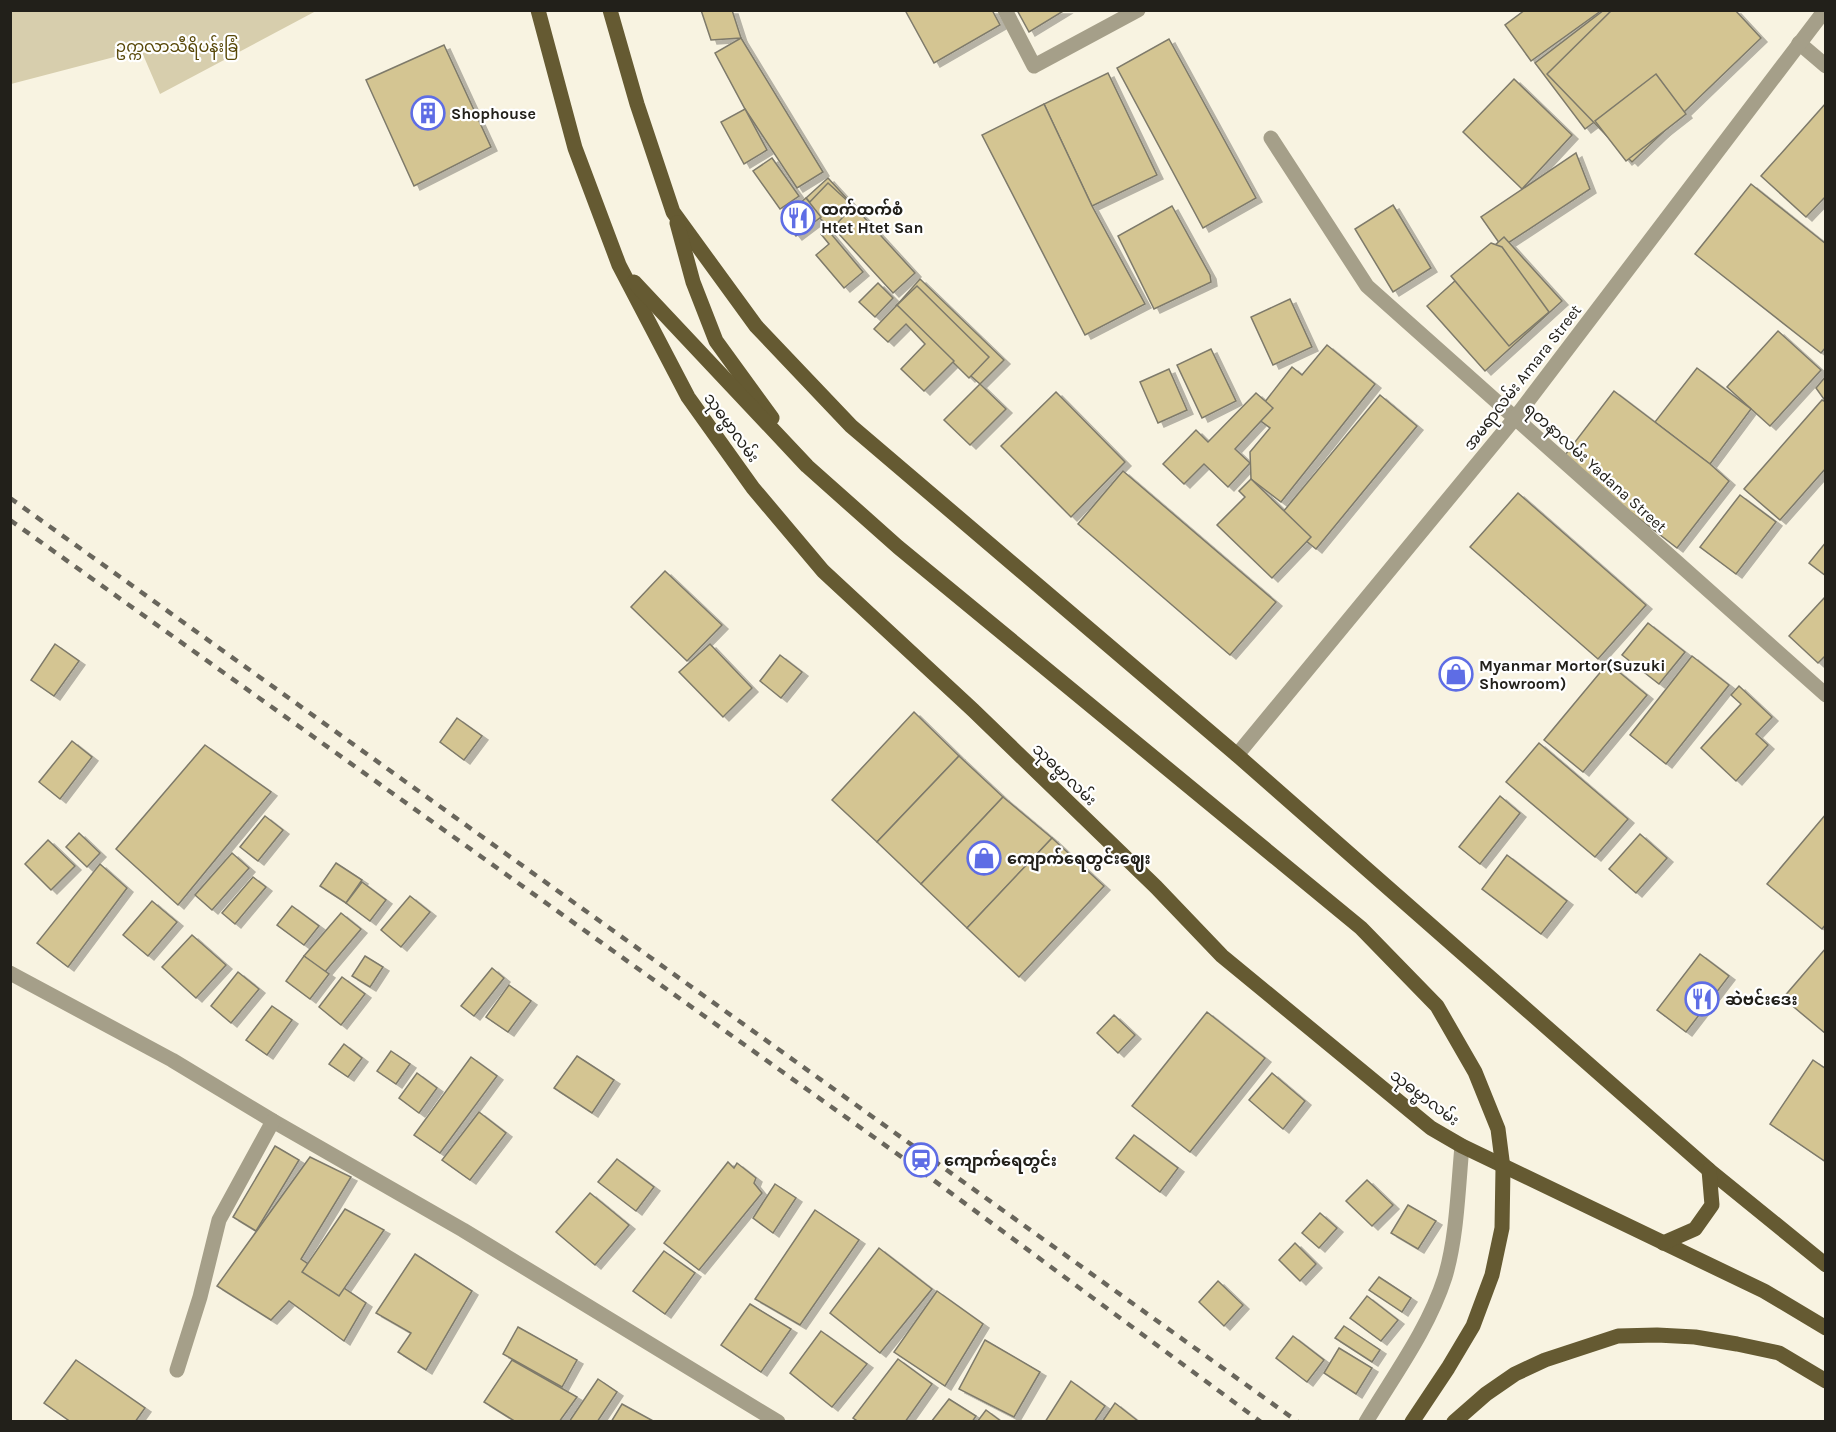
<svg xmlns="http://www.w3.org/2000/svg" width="1836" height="1432" font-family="Karla,'Noto Sans Myanmar',sans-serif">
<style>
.green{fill:#d7cead}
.building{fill:#d4c592;stroke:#7e7a6a;stroke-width:1.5;filter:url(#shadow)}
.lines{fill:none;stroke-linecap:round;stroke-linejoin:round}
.minor{stroke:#a59f89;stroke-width:15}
.major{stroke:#655a32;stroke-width:15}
.rail{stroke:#69665c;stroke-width:4.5;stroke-dasharray:8 8;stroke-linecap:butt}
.labels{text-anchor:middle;stroke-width:4.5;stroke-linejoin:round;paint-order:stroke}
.park-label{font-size:16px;fill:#584808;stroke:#fff}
.poi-label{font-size:16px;font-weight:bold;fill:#22201a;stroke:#fff;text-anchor:start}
.street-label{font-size:16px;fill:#22201a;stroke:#fff}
</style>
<defs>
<filter id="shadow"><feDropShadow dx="6" dy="4" stdDeviation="0" flood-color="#0004"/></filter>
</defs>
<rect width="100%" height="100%" fill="#f8f3e1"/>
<polygon class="green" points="11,10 316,10 316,11 160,94 141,50 11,84"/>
<g class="building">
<polygon points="701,10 732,10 741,38 711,40"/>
<polygon points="905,10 992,10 1000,25 934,63"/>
<polygon points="1017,10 1065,10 1029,32"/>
<polygon points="1525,10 1602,10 1531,61 1505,25"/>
<polygon points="1604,10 1717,10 1726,22 1585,129 1535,63"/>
<polygon points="1612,10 1735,10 1761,38 1632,162 1547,74"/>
<polygon points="741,38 823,172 797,188 745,109 715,53"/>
<polygon points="1169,39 1256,198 1203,228 1117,68"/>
<polygon points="444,45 491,147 414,186 366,80"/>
<polygon points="1108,73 1157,175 1092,206 1044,104"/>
<polygon points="1656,74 1686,114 1626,161 1595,121"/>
<polygon points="1514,79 1572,135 1522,189 1463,132"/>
<polygon points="1826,103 1826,196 1806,217 1761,176"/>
<polygon points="1044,104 1092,206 1145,304 1085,335 982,135"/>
<polygon points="745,109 767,150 744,164 721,122"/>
<polygon points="1576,153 1590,189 1502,247 1481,217"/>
<polygon points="772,158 799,196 780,209 753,171"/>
<polygon points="828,178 915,273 893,293 806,198"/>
<polygon points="828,183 853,206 832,229 806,206"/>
<polygon points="1751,184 1826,244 1826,347 1821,353 1695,254"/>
<polygon points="806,198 821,217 796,236 782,218"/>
<polygon points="1393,205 1431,268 1393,292 1355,229"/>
<polygon points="1172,206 1210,275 1211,282 1154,309 1118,236"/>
<polygon points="827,229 863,272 844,288 816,255 829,244 821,234"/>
<polygon points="1504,237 1562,301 1485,371 1427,306"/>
<polygon points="1491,243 1502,247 1549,312 1509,346 1451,276"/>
<polygon points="920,279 1004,360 980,384 954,361 897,305"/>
<polygon points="878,283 893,298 875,317 859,302"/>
<polygon points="917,286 989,357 969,378 896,306"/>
<polygon points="1290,299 1312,347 1273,365 1251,317"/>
<polygon points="897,305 954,361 924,391 901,369 925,344 906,324 888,342 874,329"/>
<polygon points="1778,331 1821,370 1770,426 1727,387"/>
<polygon points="1327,345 1375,384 1281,502 1251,479 1250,452 1270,428 1254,416 1292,367 1302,375"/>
<polygon points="1211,349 1236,401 1202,418 1177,365"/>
<polygon points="1697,368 1751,409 1710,464 1655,422"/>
<polygon points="1169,369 1187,410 1158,423 1140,382"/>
<polygon points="1826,376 1826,402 1816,388"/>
<polygon points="980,384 1006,409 970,445 944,420"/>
<polygon points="1614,391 1710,464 1729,481 1677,548 1562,459"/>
<polygon points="1056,392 1125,462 1071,517 1001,446"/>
<polygon points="1256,393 1273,408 1235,449 1250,463 1228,487 1204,464 1184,484 1163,464 1196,430 1208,442"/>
<polygon points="1380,395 1417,426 1316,549 1278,518"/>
<polygon points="1822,400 1826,402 1826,468 1780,520 1744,489"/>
<polygon points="1123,471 1276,602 1230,655 1078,524"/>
<polygon points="1251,479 1311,537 1272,578 1217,525 1245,497 1239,491"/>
<polygon points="1518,493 1646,605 1598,659 1470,547"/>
<polygon points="1740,495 1776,522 1736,574 1700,547"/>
<polygon points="1826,542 1826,576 1809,563"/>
<polygon points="665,571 722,625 687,661 631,607"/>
<polygon points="1826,596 1826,655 1818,663 1789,636"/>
<polygon points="1648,623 1685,652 1659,684 1622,655"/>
<polygon points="55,644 79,661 54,696 31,680"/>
<polygon points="710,644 752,688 723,717 679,672"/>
<polygon points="780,655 802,672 781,698 760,681"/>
<polygon points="1692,656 1729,685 1666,764 1630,735"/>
<polygon points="1608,663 1647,695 1583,772 1544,740"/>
<polygon points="1739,686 1772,717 1756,734 1768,745 1736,781 1701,748 1741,704 1731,695"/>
<polygon points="914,712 959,756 877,842 832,800"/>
<polygon points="457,718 482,736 464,760 440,742"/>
<polygon points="72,741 92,757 60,799 39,782"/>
<polygon points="1539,743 1628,819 1595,857 1506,782"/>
<polygon points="205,745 271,792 178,905 116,849"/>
<polygon points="959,756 1003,797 921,884 877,842"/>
<polygon points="1500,796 1520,813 1480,864 1459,847"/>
<polygon points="1003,797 1052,838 967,928 921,884"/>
<polygon points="1826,814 1826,924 1822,929 1767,884"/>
<polygon points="265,816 283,830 258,861 240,847"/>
<polygon points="79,833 100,853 87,867 66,847"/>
<polygon points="1640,834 1667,858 1636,893 1609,869"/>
<polygon points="1052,838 1104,886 1019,977 967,928"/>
<polygon points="48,840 75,866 51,890 25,864"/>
<polygon points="232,853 249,868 212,910 195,895"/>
<polygon points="1507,855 1567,901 1541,934 1482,889"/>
<polygon points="336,863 362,880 346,903 320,886"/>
<polygon points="100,864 127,888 68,967 37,943"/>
<polygon points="253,877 266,887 235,924 222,913"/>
<polygon points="362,882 386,900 370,921 346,903"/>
<polygon points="410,896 430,912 401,947 381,930"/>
<polygon points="152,901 177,922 148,956 123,935"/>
<polygon points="292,906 319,926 304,945 277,925"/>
<polygon points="341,913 361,929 324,973 304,956"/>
<polygon points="192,935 226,965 196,998 162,967"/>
<polygon points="1826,948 1826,1034 1783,998"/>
<polygon points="1700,954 1729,976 1686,1032 1657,1010"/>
<polygon points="304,956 329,974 310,999 286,981"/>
<polygon points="365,956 383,967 370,987 352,976"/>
<polygon points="492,968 504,978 474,1016 461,1006"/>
<polygon points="238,972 259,989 231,1023 211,1006"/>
<polygon points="342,977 365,994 341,1025 319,1007"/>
<polygon points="509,985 531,1001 508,1032 486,1017"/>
<polygon points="272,1006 292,1020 267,1055 246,1040"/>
<polygon points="1207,1012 1265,1058 1190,1152 1132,1106"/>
<polygon points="1114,1015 1135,1035 1118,1053 1097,1033"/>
<polygon points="344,1044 362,1058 348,1077 329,1064"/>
<polygon points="391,1051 410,1064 396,1084 377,1071"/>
<polygon points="577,1056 614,1080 592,1113 554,1088"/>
<polygon points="471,1057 497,1076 440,1153 414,1135"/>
<polygon points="1813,1060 1826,1069 1826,1162 1770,1124"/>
<polygon points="417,1073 437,1088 419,1113 399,1098"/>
<polygon points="1272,1073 1305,1101 1283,1129 1249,1100"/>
<polygon points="479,1112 506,1133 470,1180 442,1160"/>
<polygon points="1134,1135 1178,1168 1160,1192 1116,1158"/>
<polygon points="275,1146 299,1160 256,1231 233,1217"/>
<polygon points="310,1157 351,1177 301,1259 366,1303 344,1341 289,1301 271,1320 217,1286"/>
<polygon points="617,1159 654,1187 636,1211 598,1182"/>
<polygon points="728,1162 734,1168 737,1163 756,1178 754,1183 762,1193 699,1270 664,1243"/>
<polygon points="1367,1180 1393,1205 1372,1226 1346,1201"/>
<polygon points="775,1184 796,1198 773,1233 753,1218"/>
<polygon points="590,1193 629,1225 595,1265 556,1232"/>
<polygon points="1408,1205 1436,1221 1418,1249 1391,1233"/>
<polygon points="345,1209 384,1230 339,1296 302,1272"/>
<polygon points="815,1210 859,1240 800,1325 755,1299"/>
<polygon points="1320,1213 1337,1228 1319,1248 1302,1233"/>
<polygon points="1295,1243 1316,1264 1300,1281 1279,1260"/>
<polygon points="879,1248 932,1289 880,1353 830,1313"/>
<polygon points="664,1251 695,1273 665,1314 633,1291"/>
<polygon points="415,1254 472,1291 426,1370 398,1352 411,1333 376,1313"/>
<polygon points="1379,1277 1411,1298 1402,1312 1369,1290"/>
<polygon points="1218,1281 1243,1305 1224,1326 1199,1302"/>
<polygon points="937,1291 983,1324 945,1386 894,1352"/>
<polygon points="1367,1296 1398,1320 1381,1341 1350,1318"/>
<polygon points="750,1304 791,1329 761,1372 721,1345"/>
<polygon points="1344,1326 1380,1350 1372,1362 1335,1338"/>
<polygon points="518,1327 577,1360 562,1387 503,1354"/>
<polygon points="821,1331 867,1364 832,1407 790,1373"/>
<polygon points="1293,1336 1324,1360 1307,1382 1276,1358"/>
<polygon points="985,1340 1040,1372 1014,1417 959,1389"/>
<polygon points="1339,1348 1372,1368 1356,1394 1324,1373"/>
<polygon points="898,1359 932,1384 905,1422 859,1422 853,1418"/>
<polygon points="76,1360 145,1408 135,1422 71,1422 44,1403"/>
<polygon points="512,1360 577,1397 559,1422 516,1422 484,1402"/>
<polygon points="598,1379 617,1392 597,1422 569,1422"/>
<polygon points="1071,1381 1105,1406 1094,1422 1045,1422"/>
<polygon points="949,1399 976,1416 972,1422 931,1422"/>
<polygon points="1115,1403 1138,1421 1138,1422 1102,1422"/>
<polygon points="622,1404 655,1422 611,1422"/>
<polygon points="986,1410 1002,1422 977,1422"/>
</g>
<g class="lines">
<g class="minor">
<polyline points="1005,10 1034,66 1138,10"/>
<polyline points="1799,43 1826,66"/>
<polyline points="1271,138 1367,286 1826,695"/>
<polyline points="1237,755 1515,418 1825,10"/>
<polyline points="10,973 172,1060 273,1121 463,1230 778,1422"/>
<polyline points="177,1370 200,1297 219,1220 273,1121"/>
<path d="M 1366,1422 C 1394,1375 1428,1330 1445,1277 C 1457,1237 1458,1188 1462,1146"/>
</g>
<g class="major">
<polyline points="538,10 575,148 619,265 688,397 753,488 823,571 973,710 1156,887 1222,956 1431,1128 1462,1146 1764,1291 1826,1328"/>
<polyline points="610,10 637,104 673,212 756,326 851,426 1237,755 1709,1170 1826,1265"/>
<polyline points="677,223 693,282 716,341 772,418"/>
<polyline points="634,282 807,466 898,547 1361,928 1437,1006 1475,1072 1498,1129 1503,1168 1502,1228 1492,1275 1473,1326 1448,1368 1412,1422"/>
<polyline points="1663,1243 1695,1229 1712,1205 1709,1170"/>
<polyline points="1454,1422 1486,1394 1515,1374 1545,1360 1618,1336 1657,1335 1695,1337 1737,1344 1779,1353 1826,1381"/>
</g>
<g class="rail">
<polyline points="10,498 1298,1422"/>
<polyline points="10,520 917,1168 1261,1422"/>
</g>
</g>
<defs>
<g id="building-ring" transform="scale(1.725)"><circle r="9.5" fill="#fff" stroke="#5e6de5" stroke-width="1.5"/><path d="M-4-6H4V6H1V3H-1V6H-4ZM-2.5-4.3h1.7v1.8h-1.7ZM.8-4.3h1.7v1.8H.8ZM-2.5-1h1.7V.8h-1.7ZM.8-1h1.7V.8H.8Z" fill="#5e6de5"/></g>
<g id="restaurant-ring" transform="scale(1.725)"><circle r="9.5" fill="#fff" stroke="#5e6de5" stroke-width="1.5"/><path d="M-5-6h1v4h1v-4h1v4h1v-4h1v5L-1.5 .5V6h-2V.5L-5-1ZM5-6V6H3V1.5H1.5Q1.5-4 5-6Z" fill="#5e6de5"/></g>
<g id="shop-ring" transform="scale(1.725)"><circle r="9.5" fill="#fff" stroke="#5e6de5" stroke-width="1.5"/><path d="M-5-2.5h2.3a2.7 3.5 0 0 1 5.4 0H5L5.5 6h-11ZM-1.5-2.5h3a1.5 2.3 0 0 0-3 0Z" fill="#5e6de5"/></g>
<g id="station-ring" transform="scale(1.725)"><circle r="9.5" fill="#fff" stroke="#5e6de5" stroke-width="1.5"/><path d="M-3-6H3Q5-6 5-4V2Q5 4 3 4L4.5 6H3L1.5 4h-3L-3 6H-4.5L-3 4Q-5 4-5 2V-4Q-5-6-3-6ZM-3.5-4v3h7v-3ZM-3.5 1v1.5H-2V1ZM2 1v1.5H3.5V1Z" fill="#5e6de5"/></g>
</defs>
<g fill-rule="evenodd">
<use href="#building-ring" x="428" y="113"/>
<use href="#restaurant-ring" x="798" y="218"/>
<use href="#shop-ring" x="1456" y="674"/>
<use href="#shop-ring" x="984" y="858"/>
<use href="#restaurant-ring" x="1702" y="999"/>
<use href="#station-ring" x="921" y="1160"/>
</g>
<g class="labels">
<g class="park-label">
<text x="177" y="52">ဥက္ကလာသီရိပန်းခြံ</text>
</g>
<g class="poi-label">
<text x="451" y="119">Shophouse</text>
<text x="821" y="215">ထက်ထက်စံ<tspan x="821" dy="18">Htet Htet San</tspan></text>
<text x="1479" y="671">Myanmar Mortor(Suzuki<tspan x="1479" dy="18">Showroom)</tspan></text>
<text x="1007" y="864">ကျောက်ရေတွင်းဈေး</text>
<text x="1725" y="1005">ဆဲဗင်းဒေး</text>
<text x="944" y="1166">ကျောက်ရေတွင်း</text>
</g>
<g class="street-label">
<text transform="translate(1522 377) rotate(-52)" y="6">အမရာလမ်း Amara Street</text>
<text transform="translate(732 427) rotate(54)" y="6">သုဓမ္မာလမ်း</text>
<text transform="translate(1596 467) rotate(42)" y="6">ရတနာလမ်း Yadana Street</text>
<text transform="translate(1065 774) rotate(44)" y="6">သုဓမ္မာလမ်း</text>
<text transform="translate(1425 1097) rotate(37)" y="6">သုဓမ္မာလမ်း</text>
</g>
</g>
<rect width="1836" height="1432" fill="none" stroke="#22201a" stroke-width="24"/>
</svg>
